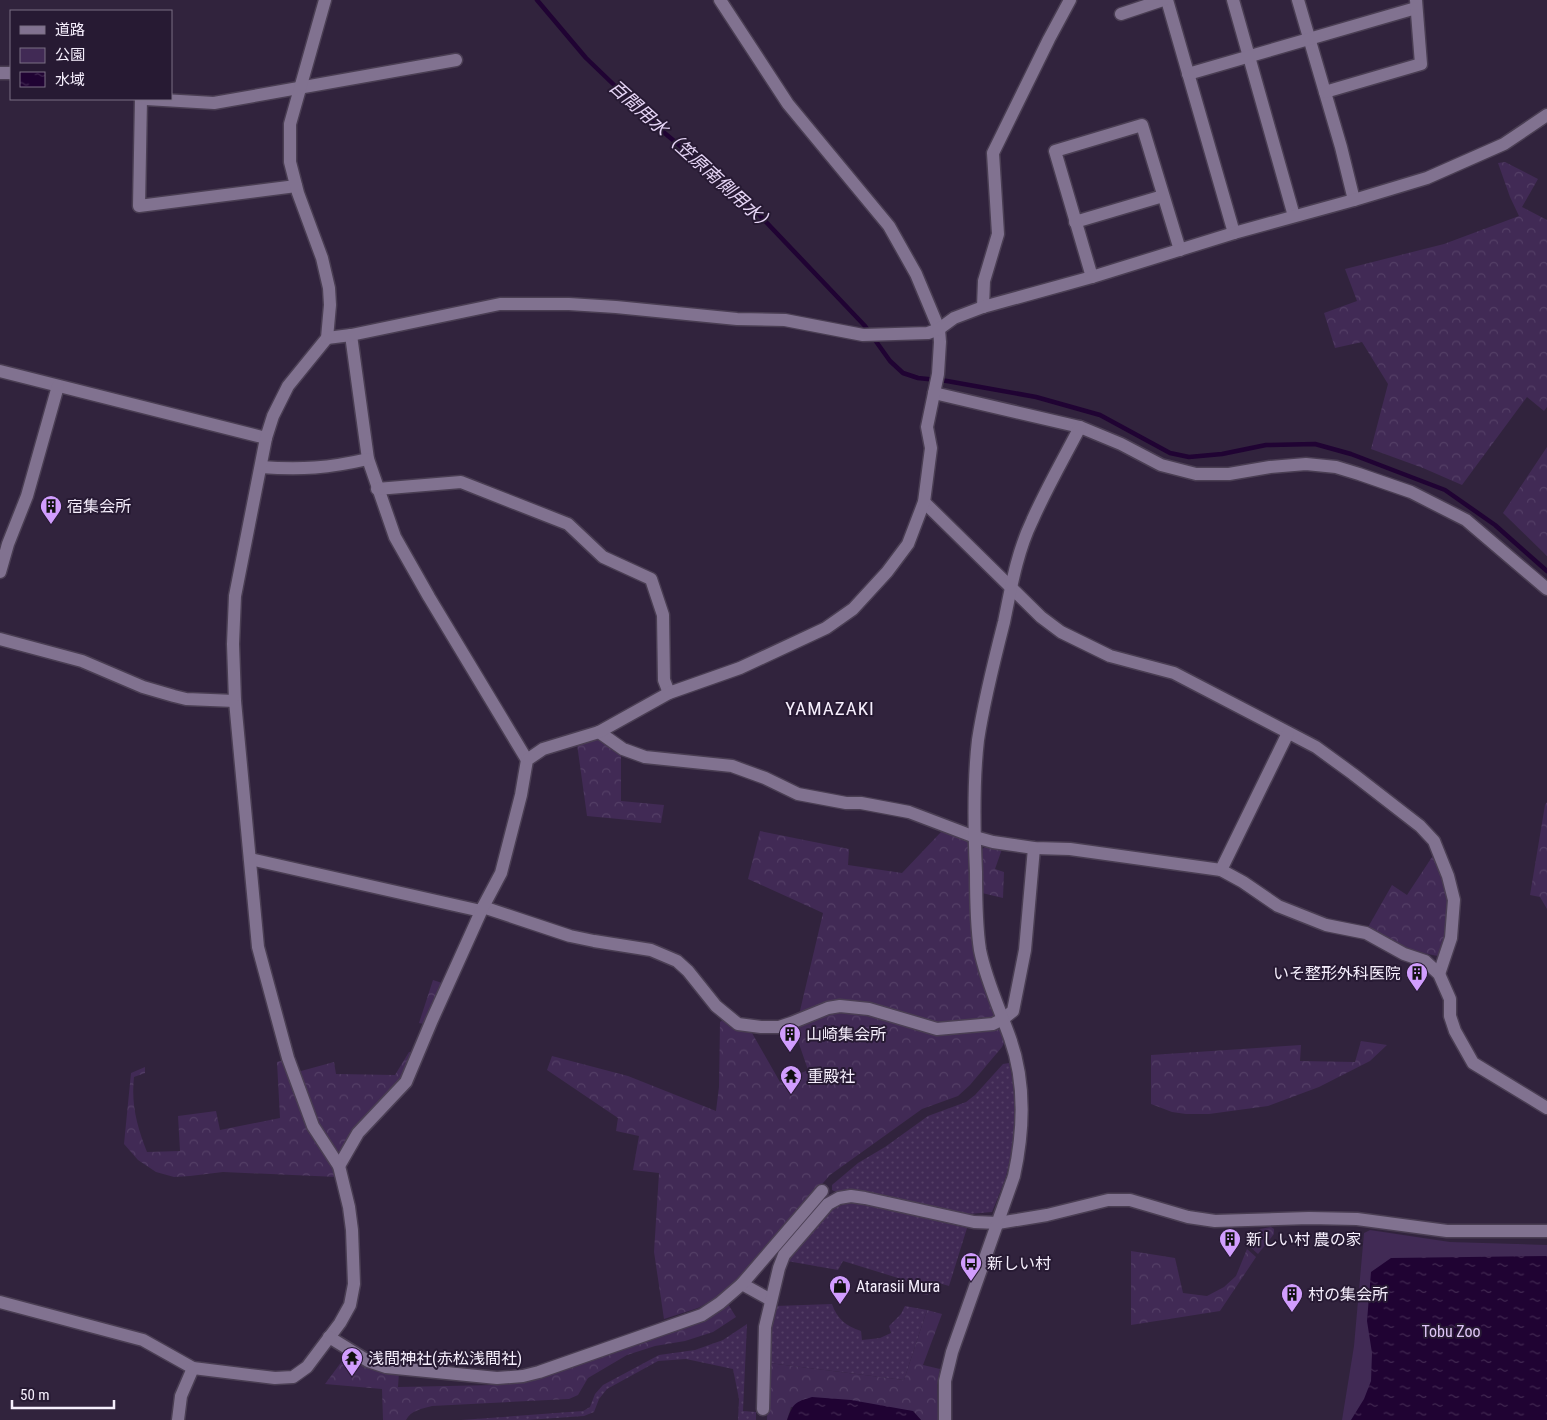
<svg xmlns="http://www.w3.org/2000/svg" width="1547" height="1420" font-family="'Roboto Condensed','Noto Sans JP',sans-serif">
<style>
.grass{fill:url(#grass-dots)}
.forest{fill:url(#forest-crowns)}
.park{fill:#412a55}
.water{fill:url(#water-ripples)}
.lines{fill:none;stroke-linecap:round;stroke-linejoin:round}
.stream{stroke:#200333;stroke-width:4.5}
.street-casing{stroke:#4a3e53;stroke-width:15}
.secondary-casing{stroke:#4a3e53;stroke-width:15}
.street{stroke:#817290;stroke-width:12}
.secondary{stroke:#817290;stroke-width:12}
.labels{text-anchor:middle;stroke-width:4;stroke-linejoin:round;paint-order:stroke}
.poi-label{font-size:16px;fill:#f6effd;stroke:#271a33;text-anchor:start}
.park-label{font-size:16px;fill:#dec5f6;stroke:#271a33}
.water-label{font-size:18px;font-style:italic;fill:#e6d5f6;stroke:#271a33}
.quarter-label{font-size:19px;letter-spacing:1px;fill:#f6effd;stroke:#271a33}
</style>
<defs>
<pattern id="grass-dots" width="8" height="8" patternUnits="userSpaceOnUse" patternTransform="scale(1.25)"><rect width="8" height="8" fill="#412a55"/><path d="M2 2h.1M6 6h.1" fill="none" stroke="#543f66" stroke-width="1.8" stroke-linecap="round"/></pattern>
<pattern id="forest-crowns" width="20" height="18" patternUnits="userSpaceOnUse" patternTransform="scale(1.25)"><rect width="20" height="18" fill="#412a55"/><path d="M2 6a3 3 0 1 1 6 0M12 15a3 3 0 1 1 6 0" fill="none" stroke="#543f66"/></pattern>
<pattern id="water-ripples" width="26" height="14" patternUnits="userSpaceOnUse" patternTransform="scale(1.25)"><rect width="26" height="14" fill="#200333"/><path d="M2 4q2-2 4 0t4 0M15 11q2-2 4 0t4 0" fill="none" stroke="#412851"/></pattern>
</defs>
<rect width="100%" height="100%" fill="#31233d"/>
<g class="grass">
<path d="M 1009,1063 C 1018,1097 1016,1142 1006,1176 C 1002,1188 997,1200 992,1212 L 969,1214 L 868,1192 L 851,1191 L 838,1193 L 832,1190 L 832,1185 L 858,1163 L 885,1147 L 928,1116 L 966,1102 L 975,1095 L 1003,1064 Z"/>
<polygon points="849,1203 862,1204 967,1228 949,1286 932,1281 928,1295 909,1291 911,1282 843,1261 838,1270 787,1261 790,1254 833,1208"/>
<path d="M 832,1304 C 837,1319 846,1326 861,1331 L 862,1340 L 880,1338 L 891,1333 L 889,1326 L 901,1314 L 905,1306 L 927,1310 L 904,1380 L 769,1363 L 770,1327 L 775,1306 Z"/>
<polygon points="747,1324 743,1411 756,1412 756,1420 738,1420 739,1399 733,1369 686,1359 658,1361 607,1389 599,1399 594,1412 584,1416 527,1420 461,1420 583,1411 590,1407 595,1394 603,1385 659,1355 695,1350 723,1340"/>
</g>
<g class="forest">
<polygon points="1505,162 1538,179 1522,207 1547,220 1547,407 1544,411 1527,397 1462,485 1423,468 1371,449 1388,384 1362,342 1335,348 1324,313 1357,301 1345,269 1444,244 1519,216 1510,197 1498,163"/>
<polygon points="1547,447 1547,556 1503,513"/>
<polygon points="597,739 621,755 621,801 664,805 661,823 587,816 577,744"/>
<polygon points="1547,802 1547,909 1540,897 1530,895 1545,805"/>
<polygon points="760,831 849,849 848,865 902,873 941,832 965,838 968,843 970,915 973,948 977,964 1006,1039 1002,1047 970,1085 958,1096 922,1109 830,1175 738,1280 717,1298 698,1308 664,1319 654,1252 659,1173 633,1170 639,1136 616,1131 618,1118 547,1070 552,1056 628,1076 716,1111 719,1087 720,1022 724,1019 739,1031 752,1033 780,1082 808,1070 795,1032 823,913 748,879"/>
<polygon points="985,847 1002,849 995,869 1004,872 1003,898 982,893 981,850"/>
<polygon points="1434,854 1448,900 1446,936 1438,956 1402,949 1367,929 1392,885 1407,895"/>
<path d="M 433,980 L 445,984 L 401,1082 L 355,1130 L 337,1177 L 223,1172 L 190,1176 L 174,1177 L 156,1172 L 138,1160 L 124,1144 L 131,1073 L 145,1067 L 145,1073 L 134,1077 C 131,1105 137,1126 147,1152 L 180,1151 L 178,1116 L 216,1111 L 220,1130 L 280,1118 L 277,1062 L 285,1060 L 290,1074 L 334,1062 L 336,1074 L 395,1075 L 409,1052 L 413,1052 L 424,1024 L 419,1023 Z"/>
<polygon points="1361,1041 1387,1045 1370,1061 1319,1087 1268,1106 1209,1114 1186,1114 1172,1112 1151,1104 1151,1055 1301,1045 1300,1061 1355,1062"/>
<polygon points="1271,1227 1274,1229 1274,1234 1258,1254 1248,1245 1260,1229"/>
<polygon points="1247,1249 1256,1257 1220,1311 1131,1325 1131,1251 1175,1258 1183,1293 1207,1296 1224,1287 1236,1276"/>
<path d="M 728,1304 L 736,1317 L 713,1332 L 685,1341 L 655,1346 L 627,1355 L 588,1378 L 578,1395 L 569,1399 L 432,1406 C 422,1409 411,1410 406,1420 L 383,1420 L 382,1389 L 325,1384 L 348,1353 L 399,1372 L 398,1387 L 496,1385 L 543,1376 Z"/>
<polygon points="927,1310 942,1314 923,1365 940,1369 937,1385 938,1420 921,1420 913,1411 791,1407 787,1420 767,1420 769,1363 904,1380"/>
</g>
<polygon class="park" points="1370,1230 1450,1242 1547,1245 1547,1420 1342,1420 1354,1346 1364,1233"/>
<g class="water">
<polygon points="1547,1256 1547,1420 1351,1420 1364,1399 1371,1381 1372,1353 1367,1321 1371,1272 1391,1258"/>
<path d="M 812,1397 L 851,1400 L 913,1411 L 921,1420 L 787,1420 C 793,1403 795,1402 812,1397 Z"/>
</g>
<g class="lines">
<polyline class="stream" points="537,0 586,58 661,130 748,203 865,326 890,361 903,373 918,378 947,381 1036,397 1100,415 1170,453 1189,457 1222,454 1266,445 1315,444 1351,454 1445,490 1495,525 1547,571"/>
<g class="street-casing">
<g id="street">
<polyline points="1167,0 1234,233"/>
<polyline points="1233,0 1294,216"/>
<polyline points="1298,0 1341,147 1354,200"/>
<polyline points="1121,14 1163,0"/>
<polyline points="0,73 11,73"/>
<polyline points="1188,74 1416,8"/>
<polyline points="1325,92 1421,64 1416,0"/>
<polyline points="141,99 139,206 296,186"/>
<polyline points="146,99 214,103 456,60"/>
<polyline points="1075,222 1163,196"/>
<polyline points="1092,277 1055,151 1142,125 1180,250"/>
<polyline points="983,307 984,281 998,234 993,153 1049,39 1070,0"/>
<polyline points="351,335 368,459 395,537 429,597 527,760"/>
<polyline points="0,371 266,438"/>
<polyline points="934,393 1080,427 1121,444 1161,465 1196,474 1229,474 1270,467 1306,464 1336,467 1359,474 1411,492 1466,520 1547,589"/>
<path d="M 261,467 C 301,470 329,468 368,459"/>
<polyline points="377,489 461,482 568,524 603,557 651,579 663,615 664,680 669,693"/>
<polyline points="924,502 1041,617 1061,632 1110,656 1174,673 1316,747 1353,774 1420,826 1434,841 1448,876 1454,900 1451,938 1439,974"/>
<polyline points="0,572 8,544 27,496 58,386"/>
<polyline points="0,639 82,661 143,687 174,696 186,699 235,701"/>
<polyline points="599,732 623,749 645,757 732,766 765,778 798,794 846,803 861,803 909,812 975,837 993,842 1034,848 1070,849 1221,870 1243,882 1278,906 1326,925 1366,933 1404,954 1425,961 1439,974 1450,999 1450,1016 1455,1031 1473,1063 1547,1108"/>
<polyline points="250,859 481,911"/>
<polyline points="1221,870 1288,733"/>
<polyline points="483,907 570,936 594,941 651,950 677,961 688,971 716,1006 738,1024 761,1027 779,1027 791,1023 828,1008 840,1006 869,1009 937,1029 993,1024 1003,1019 1013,1011 1025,950 1034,848"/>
<polyline points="339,1166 358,1133 406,1082 432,1020 483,907 501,873 521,795 527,760 543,749 599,732 669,693 740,668 826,628 853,609 887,572 908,544 924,502 931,448 927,427 938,374 940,342 939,329 916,274 889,226 788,104 720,0"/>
<polyline points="742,1284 771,1300"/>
<polyline points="0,1302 143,1340 193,1368 275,1378 293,1377 307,1367 340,1323 350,1305 354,1284 352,1230 349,1207 339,1166 313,1126 288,1058 258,947 235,701 233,644 235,596 266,438 273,416 288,386 327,338 330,305 329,288 322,258 298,193 290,162 290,124 325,0"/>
<polyline points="329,1337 368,1361 386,1367 497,1378 523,1376 539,1372 702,1315 720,1303 742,1284 822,1191"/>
<polyline points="763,1409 765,1327 779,1268 784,1255 828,1204 839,1198 851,1196 865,1198 974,1222 998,1223 1047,1215 1108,1200 1130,1200 1188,1217 1215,1221 1309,1218 1357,1219 1447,1231 1547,1231"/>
<polyline points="178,1420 181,1396 193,1368"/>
<path d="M 945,1420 L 945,1381 L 952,1352 L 1014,1176 C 1024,1130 1026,1083 1010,1038 C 1000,1010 986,980 980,950 C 976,924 976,898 976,872 C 974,829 973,783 978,740 C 984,700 994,661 1004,622 C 1011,588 1017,552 1032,521 C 1046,489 1064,458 1080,427"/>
</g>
</g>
<g class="secondary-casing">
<polyline id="secondary" points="327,338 351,335 500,304 569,304 616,307 737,319 785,320 863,335 928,333 939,329 954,318 983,307 1092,277 1234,233 1354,200 1427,178 1504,144 1547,115"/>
</g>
<use href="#street" class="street"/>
<use href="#secondary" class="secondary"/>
</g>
<defs>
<g id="building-pin" transform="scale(1.125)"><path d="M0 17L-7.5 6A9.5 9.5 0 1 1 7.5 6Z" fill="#d19dfe" stroke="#271a33"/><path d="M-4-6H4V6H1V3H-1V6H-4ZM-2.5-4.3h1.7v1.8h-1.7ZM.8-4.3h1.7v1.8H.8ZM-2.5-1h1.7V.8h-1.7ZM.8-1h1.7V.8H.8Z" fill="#111"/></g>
<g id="temple-pin" transform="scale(1.125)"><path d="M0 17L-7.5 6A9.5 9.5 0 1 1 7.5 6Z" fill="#d19dfe" stroke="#271a33"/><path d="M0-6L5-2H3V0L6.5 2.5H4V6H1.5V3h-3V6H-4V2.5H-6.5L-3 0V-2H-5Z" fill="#111"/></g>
<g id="bus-pin" transform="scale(1.125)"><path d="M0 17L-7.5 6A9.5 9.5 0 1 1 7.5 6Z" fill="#d19dfe" stroke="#271a33"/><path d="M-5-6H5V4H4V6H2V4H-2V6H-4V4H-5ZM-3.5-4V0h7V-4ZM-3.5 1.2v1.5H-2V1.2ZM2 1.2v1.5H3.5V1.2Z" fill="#111"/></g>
<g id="shop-pin" transform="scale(1.125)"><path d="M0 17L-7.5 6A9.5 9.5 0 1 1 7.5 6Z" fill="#d19dfe" stroke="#271a33"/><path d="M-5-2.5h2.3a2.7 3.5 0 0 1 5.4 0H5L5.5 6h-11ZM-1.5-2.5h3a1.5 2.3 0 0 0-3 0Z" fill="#111"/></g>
</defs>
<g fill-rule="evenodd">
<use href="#building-pin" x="51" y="506"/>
<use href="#building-pin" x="1417" y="973"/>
<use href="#building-pin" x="790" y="1034"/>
<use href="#temple-pin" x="791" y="1076"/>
<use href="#building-pin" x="1230" y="1239"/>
<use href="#bus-pin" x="971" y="1263"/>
<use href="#shop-pin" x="840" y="1286"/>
<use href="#building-pin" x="1292" y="1294"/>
<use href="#temple-pin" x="352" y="1358"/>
</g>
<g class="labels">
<g class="poi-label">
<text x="67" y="512">宿集会所</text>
<text x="1401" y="979" text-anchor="end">いそ整形外科医院</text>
<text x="806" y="1040">山崎集会所</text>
<text x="807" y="1082">重殿社</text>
<text x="1246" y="1245">新しい村 農の家</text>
<text x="987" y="1269">新しい村</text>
<text x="856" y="1292">Atarasii Mura</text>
<text x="1308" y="1300">村の集会所</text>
<text x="368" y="1364">浅間神社(赤松浅間社)</text>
</g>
<g class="park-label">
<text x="1451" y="1337">Tobu Zoo</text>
</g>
<g class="water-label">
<text transform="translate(692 156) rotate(42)" y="6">百間用水（笠原南側用水）</text>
</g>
<g class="quarter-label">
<text x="830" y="715">YAMAZAKI</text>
</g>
</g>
<rect x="10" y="10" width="162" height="90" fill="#271a33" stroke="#7a6f84"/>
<rect x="20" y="26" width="25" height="8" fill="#817290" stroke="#7a6f84"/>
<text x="55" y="35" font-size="15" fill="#f6effd">道路</text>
<rect x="20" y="48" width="25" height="15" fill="#412a55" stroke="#7a6f84"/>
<text x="55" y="60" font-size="15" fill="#f6effd">公園</text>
<rect x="20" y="72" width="25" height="15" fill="url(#water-ripples)" stroke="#7a6f84"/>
<text x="55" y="85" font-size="15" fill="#f6effd">水域</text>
<path d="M12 1400v8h102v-8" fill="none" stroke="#f6effd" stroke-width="2.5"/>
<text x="20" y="1400" font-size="15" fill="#f6effd" stroke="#271a33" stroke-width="4" paint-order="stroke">50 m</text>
</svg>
